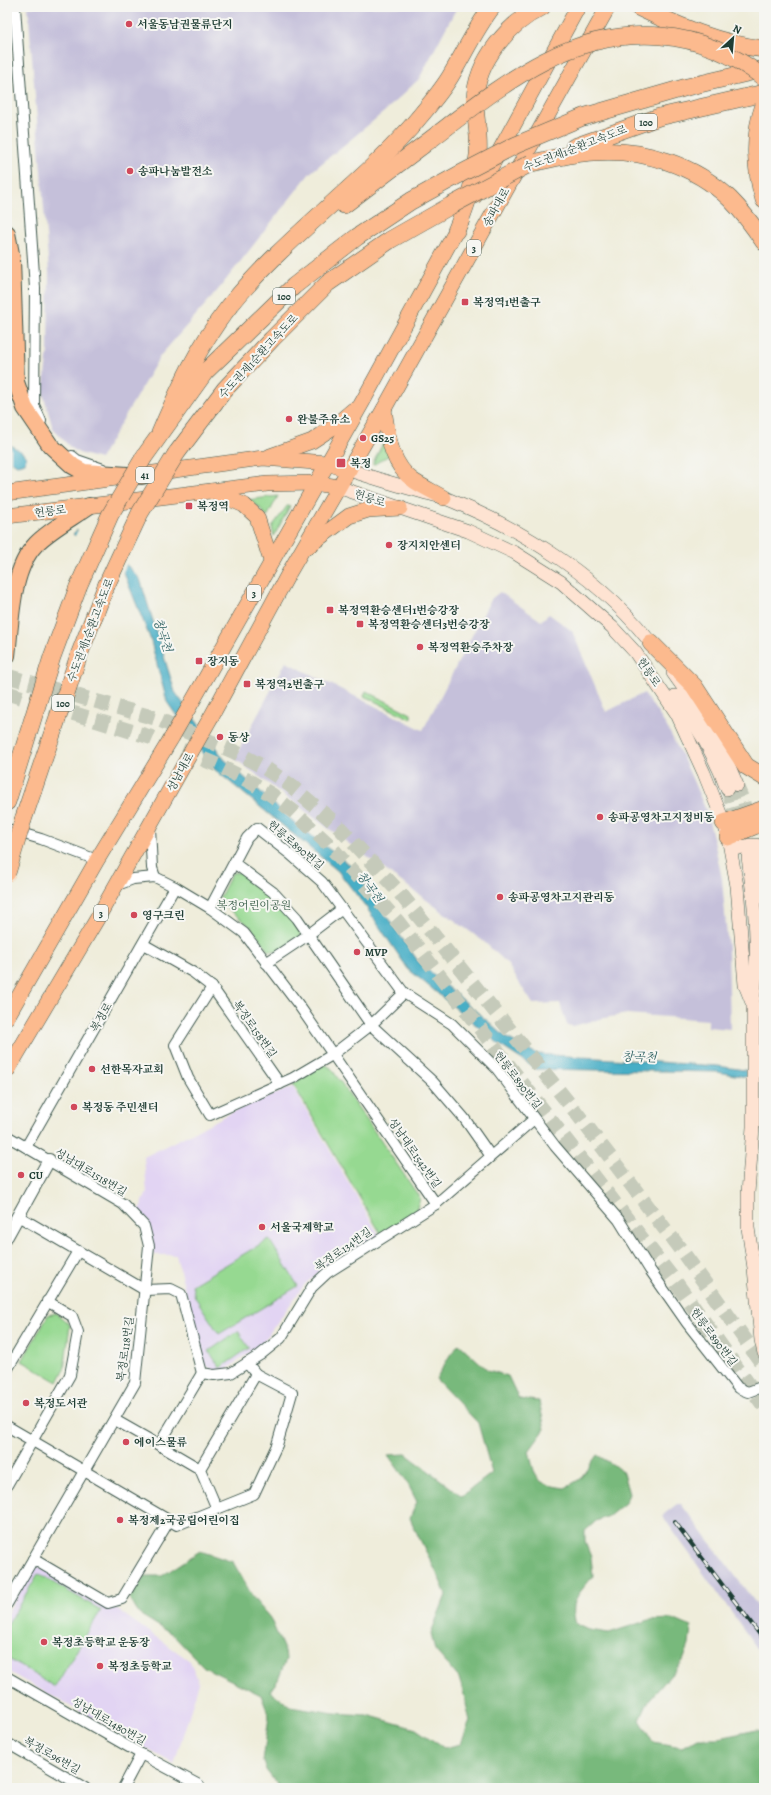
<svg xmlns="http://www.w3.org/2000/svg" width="771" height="1795" font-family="Alegreya,'Noto Serif KR',serif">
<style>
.built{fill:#e2d4f3}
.industrial{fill:#c5c0da}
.green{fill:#96d991;stroke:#5a8b62}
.forest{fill:#78b97b;stroke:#4c7b58}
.water{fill:#47aec6;stroke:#33767d}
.pier{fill:#efeddb}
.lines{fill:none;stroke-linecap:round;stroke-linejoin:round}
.secondary-tunnel{stroke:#c5caba;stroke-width:13;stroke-dasharray:13 6;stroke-linecap:butt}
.primary-tunnel{stroke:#c5caba;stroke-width:15;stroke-dasharray:15 8;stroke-linecap:butt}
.minor-casing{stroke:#3e574d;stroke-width:12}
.tertiary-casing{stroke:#3e574d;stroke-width:14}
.secondary-casing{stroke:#3e574d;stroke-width:14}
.primary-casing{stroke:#3e574d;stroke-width:16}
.trunk-casing{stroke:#3e574d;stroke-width:18}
.motorway-casing{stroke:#3e574d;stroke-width:18}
.minor{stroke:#fff;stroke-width:10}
.tertiary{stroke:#fff;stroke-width:12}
.secondary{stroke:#fee3d2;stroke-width:13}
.primary{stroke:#fcba8e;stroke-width:15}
.trunk{stroke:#fcba8e;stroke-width:16}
.motorway{stroke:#fcba8e;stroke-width:17}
.rail-casing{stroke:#1f3d34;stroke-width:4}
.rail{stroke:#f6f6f2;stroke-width:2.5;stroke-dasharray:8;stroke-linecap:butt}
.primary-bridge-casing{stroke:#3e574d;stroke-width:16;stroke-linecap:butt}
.motorway-bridge-casing{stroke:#3e574d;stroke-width:18;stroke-linecap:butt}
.primary-bridge{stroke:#fcba8e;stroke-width:15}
.motorway-bridge{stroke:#fcba8e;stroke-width:17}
.poi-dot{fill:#d1495b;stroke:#f6f6f2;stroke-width:1.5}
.labels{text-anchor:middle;stroke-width:4;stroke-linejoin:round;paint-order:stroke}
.shield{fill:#f6f6f2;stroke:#60746d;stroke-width:1}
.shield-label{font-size:10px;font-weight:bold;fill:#1f3d34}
.poi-label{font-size:11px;font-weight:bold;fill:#1f3d34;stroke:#f6f6f2;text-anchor:start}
.street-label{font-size:11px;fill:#1f3d34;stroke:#f6f6f2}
.park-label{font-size:11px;fill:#375c47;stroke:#f6f6f2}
.water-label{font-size:12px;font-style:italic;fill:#2b5f60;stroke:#f6f6f2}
</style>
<rect width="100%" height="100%" fill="#f6f6f2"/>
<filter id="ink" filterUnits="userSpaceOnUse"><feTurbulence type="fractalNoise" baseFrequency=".025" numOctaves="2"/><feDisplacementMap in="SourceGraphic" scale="8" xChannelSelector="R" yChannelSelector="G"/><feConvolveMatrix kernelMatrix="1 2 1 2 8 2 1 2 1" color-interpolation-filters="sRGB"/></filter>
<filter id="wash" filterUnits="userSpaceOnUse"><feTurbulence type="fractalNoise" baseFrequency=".012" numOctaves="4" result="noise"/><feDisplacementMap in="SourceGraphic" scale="16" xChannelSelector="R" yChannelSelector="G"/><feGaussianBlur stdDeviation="0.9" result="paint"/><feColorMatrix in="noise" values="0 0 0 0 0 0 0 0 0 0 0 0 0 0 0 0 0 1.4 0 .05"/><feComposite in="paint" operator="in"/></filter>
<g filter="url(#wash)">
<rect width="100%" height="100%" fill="#efeddb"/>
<g class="built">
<polygon points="293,1087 379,1235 334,1260 305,1284 263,1342 219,1375 203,1363 176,1255 154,1255 148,1220 138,1212 147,1193 144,1157 239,1109"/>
<polygon points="34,1567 40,1567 119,1611 190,1661 199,1683 174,1764 7,1671 7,1614"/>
</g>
<g class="industrial">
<polygon points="28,7 457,7 419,79 384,112 310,173 218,290 160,356 100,459 79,453 70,447 53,429 43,393 48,351 49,272"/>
<polygon points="500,592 541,621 549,614 572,631 606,712 644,693 667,727 683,758 706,810 715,845 722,879 728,949 730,1029 708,1027 708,1020 627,1014 604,1018 573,1026 567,1025 560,1003 533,1004 506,962 483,941 348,843 234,758 247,735 286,662 423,730 491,599"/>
<polygon points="677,1504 681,1504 764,1614 764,1658 666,1521 663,1515"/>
</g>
<g class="green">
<polygon points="385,439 391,454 373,465 373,463"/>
<polygon points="278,496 267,517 259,507 247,500"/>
<polygon points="287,506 290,506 274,536 272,527"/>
<polygon points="366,691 411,714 411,719 364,696"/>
<path d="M 240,872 L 271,894 L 302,929 L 300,938 L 278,951 L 268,951 C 257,931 242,918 223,906 L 220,897 L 232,873 Z"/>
<polygon points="322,1063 331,1068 420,1198 416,1211 381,1234 293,1084"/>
<polygon points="269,1239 298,1286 219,1334 195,1297 192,1285"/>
<polygon points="56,1313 70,1325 64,1370 58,1382 22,1361 48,1315"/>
<polygon points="238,1331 249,1348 220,1368 209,1351"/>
<polygon points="38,1574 101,1610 55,1687 7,1658 7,1625"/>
</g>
<path class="forest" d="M 459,1344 L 488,1370 L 508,1376 L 519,1399 L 539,1401 L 545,1429 L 529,1451 C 536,1480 535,1484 565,1488 L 580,1479 L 597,1455 L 622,1470 L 629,1494 L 625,1503 L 609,1516 L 596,1521 L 585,1531 L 585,1542 L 591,1557 L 593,1576 C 579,1594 569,1600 576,1624 L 589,1630 L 609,1633 L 649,1620 L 673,1619 L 691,1627 L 689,1645 L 683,1661 L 649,1700 L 640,1720 L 653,1742 L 682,1747 L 698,1738 L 718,1738 L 757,1730 L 764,1732 L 764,1788 L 280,1788 L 266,1770 L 263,1761 L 269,1716 L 261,1695 L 204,1667 L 172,1634 L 139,1614 L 129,1598 L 145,1576 L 162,1576 L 200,1551 L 233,1562 L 254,1599 L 270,1618 L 285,1652 L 286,1659 L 278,1680 L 270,1691 L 290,1706 L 334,1713 L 367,1715 L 416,1729 L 444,1748 L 461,1744 L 470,1721 L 463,1691 L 459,1678 L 435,1650 L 431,1633 L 446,1595 C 436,1568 421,1544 410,1518 L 417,1502 L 406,1480 L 388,1455 L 406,1454 L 462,1496 L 492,1473 L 478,1423 L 436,1379 L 450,1355 Z"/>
<g class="water">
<polygon points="7,443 22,452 26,457 25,463 17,465 7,459"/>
<polygon points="91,528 140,579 175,692 224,759 295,823 351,866 418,961 507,1038 537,1054 718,1066 764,1073 764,1080 717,1072 536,1069 504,1048 408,969 366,907 338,871 213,768 167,702 150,638 124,573 78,539 73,534 77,530"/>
</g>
<g class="pier">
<polygon points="7,441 11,443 11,464 7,461"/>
<polygon points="86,526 92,527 127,563 122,574 74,538 79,527"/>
</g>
</g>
<g filter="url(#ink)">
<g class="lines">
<g class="secondary-tunnel">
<polyline points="737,785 743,799 757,852"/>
<polyline points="727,789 739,827"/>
</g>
<g class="primary-tunnel">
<polyline points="7,676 155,718 235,752 262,766 290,785 336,824 399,892 575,1111 684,1254 764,1366"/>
<polyline points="7,693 150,737 217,765 249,781 272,795 294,812 328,844 398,922 677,1284 764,1406"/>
</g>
<g class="minor-casing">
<g id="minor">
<polyline points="15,7 35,288 34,405 41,421"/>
<polyline points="72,456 77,460 103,469"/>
<polyline points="150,827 152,868 155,877"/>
<polyline points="7,829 41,839 97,860"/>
<polyline points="234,863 273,892 297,918 371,1025 433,1082 464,1118 490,1155"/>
<polyline points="115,886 133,879 155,877 175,887 210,908 244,933 298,1004 436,1204"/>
<polyline points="210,908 247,838 257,828 290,854 322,882 404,993 452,1024 497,1069 555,1146 619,1220 650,1270 687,1323 738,1388 748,1392 764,1386"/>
<polyline points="143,944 194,973 212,987 280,1084"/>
<polyline points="266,963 308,935 342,909"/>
<polyline points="212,987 175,1045 188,1078 210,1115 293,1078 332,1055 371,1025 404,993"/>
<polyline points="7,1136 123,1204 144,1226 149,1246 135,1383 7,1604"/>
<polyline points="26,1147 175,887"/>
<polyline points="18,1216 145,1290 171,1289 181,1294 202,1373 214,1375 231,1373 260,1355 281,1338 312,1287 327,1273 436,1204 534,1119"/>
<polyline points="7,1370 78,1251"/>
<polyline points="115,1420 159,1445 202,1373"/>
<polyline points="7,1426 177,1525 254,1494 277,1445 292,1393 256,1374 247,1363"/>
<polyline points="159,1445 200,1469"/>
<polyline points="7,1485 70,1375 78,1332 72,1316 47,1301"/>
<polyline points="217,1509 200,1469 256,1374"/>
<polyline points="33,1559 108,1603 122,1599 169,1521"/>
<polyline points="7,1677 141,1754 199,1785"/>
<polyline points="7,1743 85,1788"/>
<polyline points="123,1788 141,1754"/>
</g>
</g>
<g class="tertiary-casing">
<polyline id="tertiary" points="7,1236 49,1160"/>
</g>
<g class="secondary-casing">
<g id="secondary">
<path d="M 349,470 C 371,477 393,484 416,490 C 425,493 436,495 445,498 C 525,530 605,580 657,651"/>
<polyline points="338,487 468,531 515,553 561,582 612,627 635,652 677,714 704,773 724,823 728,837 737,886 745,985 753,1005 753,1127 748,1193 748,1228 754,1268 761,1340 764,1353"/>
<polyline points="673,673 703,715 728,764 737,785"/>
<path d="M 675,696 C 697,726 714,753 727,789"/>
<polyline points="731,850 750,845 764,846"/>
<polyline points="757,852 764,898"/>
<path d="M 748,857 C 755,905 760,955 753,1003"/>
</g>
</g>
<g class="primary-casing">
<g id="primary">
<polyline points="475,196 578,7"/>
<path d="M 384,409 C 388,435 390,464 414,481 C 423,487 434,492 444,498"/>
<polyline points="270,456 312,441 332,428 353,410"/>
<polyline points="211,491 244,505 257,517 271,561"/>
<polyline points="7,493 263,458 327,463 349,470"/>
<polyline points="7,516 267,484 315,483 338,487"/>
<polyline points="307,547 349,516 368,510 400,508"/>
<polyline points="192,702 363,401 462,220"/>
<polyline points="211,717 290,571 384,409 608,7"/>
<polyline points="7,1017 97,860 172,737"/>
<polyline points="7,1071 97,919 191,752"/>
</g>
</g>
<g class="trunk-casing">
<g id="trunk">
<polyline points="7,233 12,259 16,382 25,408 50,445 73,466 84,472 142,476"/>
<path d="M 7,656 C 11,621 11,570 36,544 C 51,529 72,518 89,506"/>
</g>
</g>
<g class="motorway-casing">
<g id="motorway">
<path d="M 638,7 C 678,26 719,44 764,49"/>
<path d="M 764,105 C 753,135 755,170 764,200"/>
<polyline points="583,117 687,87 764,69"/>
<polyline points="574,147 659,117 764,93"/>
<path d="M 531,163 C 552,159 572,153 594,152 C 642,148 695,165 730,199 C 743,212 754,227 764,242"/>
<polyline points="344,205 422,146"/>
<path d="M 456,231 C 466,207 475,181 478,155 C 480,137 475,118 475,100 C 476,61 509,23 542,7"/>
<path d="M 160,433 C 179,389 198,346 228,308 C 281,241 354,191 411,127 C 424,111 439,95 450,77 C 464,54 475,29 492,7"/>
<polyline points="176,454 225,389 272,339 328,283 390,240 450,206"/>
<polyline points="144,457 205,372 294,286 357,237 411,201 460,174"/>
<polyline points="651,643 694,686 746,766 764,777"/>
<polyline points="7,802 52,657 78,587"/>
<polyline points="23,820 79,655 106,586"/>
<polyline points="724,823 764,809"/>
<polyline points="728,837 764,822"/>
</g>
</g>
<use href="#minor" class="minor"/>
<use href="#tertiary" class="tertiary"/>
<use href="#secondary" class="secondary"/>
<use href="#primary" class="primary"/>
<use href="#trunk" class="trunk"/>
<use href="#motorway" class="motorway"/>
<g class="rail-casing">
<polyline id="rail" points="675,1522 764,1640"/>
</g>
<use href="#rail" class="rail"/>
<g class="primary-bridge-casing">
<g id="primary-bridge">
<polyline points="172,737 192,702"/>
<polyline points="191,752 211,717"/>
</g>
</g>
<g class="motorway-bridge-casing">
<g id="motorway-bridge">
<path d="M 422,146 C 495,91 564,28 661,36 C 699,39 735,55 764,78"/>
<polyline points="460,174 516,145 583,117"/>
<polyline points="450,206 531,163"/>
<polyline points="106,586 140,513 176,454"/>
<polyline points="78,587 110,515 144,457"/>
<polyline points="7,873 23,820"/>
</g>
</g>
<use href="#primary-bridge" class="primary-bridge"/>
<use href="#motorway-bridge" class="motorway-bridge"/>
</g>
</g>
<g class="poi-dot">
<circle cx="129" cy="24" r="4"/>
<circle cx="130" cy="171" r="4"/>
<rect x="461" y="298" width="8" height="8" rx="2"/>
<circle cx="289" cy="419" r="4"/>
<circle cx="363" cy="438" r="4"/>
<rect x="336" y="458" width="10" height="10" rx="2"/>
<rect x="185" y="502" width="8" height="8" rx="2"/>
<circle cx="389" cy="545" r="4"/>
<rect x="326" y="606" width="8" height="8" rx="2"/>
<rect x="356" y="620" width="8" height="8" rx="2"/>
<circle cx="420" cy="647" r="4"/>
<rect x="195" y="657" width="8" height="8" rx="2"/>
<rect x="243" y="680" width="8" height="8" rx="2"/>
<circle cx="220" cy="737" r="4"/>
<circle cx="600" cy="817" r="4"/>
<circle cx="500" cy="897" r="4"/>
<circle cx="134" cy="915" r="4"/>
<circle cx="357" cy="952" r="4"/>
<circle cx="92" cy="1069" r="4"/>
<circle cx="74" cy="1107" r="4"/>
<circle cx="21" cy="1175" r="4"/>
<circle cx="262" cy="1227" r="4"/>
<circle cx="26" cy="1403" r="4"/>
<circle cx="126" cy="1442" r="4"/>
<circle cx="120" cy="1520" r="4"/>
<circle cx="44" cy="1642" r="4"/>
<circle cx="100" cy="1666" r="4"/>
</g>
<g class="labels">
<g class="shield">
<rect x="635" y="114" width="22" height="16" rx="3"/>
<rect x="467" y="240" width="14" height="16" rx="3"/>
<rect x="273" y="288" width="22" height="16" rx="3"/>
<rect x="136" y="467" width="18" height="16" rx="3"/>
<rect x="247" y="585" width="14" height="16" rx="3"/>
<rect x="52" y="695" width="22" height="16" rx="3"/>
<rect x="94" y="905" width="14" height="16" rx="3"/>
</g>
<g class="shield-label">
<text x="646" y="126">100</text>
<text x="474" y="252">3</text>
<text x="284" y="300">100</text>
<text x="145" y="479">41</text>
<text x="254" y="597">3</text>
<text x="63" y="707">100</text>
<text x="101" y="917">3</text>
</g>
<g class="poi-label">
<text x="137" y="28">서울동남권물류단지</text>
<text x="138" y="175">송파나눔발전소</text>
<text x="473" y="306">복정역1번출구</text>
<text x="297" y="423">완불주유소</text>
<text x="371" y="442">GS25</text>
<text x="350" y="467">복정</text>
<text x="197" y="510">복정역</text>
<text x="397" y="549">장지치안센터</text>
<text x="338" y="614">복정역환승센터1번승강장</text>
<text x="368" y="628">복정역환승센터3번승강장</text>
<text x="428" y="651">복정역환승주차장</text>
<text x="207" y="665">장지동</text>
<text x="255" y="688">복정역2번출구</text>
<text x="228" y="741">동상</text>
<text x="608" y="821">송파공영차고지정비동</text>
<text x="508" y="901">송파공영차고지관리동</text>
<text x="142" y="919">영구크린</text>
<text x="365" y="956">MVP</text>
<text x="100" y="1073">선한목자교회</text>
<text x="82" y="1111">복정동 주민센터</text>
<text x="29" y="1179">CU</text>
<text x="270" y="1231">서울국제학교</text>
<text x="34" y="1407">복정도서관</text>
<text x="134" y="1446">에이스물류</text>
<text x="128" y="1524">복정제2국공립어린이집</text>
<text x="52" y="1646">복정초등학교 운동장</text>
<text x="108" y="1670">복정초등학교</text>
</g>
<g class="street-label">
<text transform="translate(575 148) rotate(-21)" y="4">수도권제1순환고속도로</text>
<text transform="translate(496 207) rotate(-61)" y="4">송파대로</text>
<text transform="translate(258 356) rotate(-47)" y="4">수도권제1순환고속도로</text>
<text transform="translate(370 498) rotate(18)" y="4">헌릉로</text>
<text transform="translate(50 511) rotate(-7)" y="4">헌릉로</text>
<text transform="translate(90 630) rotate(-69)" y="4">수도권제1순환고속도로</text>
<text transform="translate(649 672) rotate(56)" y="4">헌릉로</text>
<text transform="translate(180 772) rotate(-61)" y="4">성남대로</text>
<text transform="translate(296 845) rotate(40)" y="4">헌릉로890번길</text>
<text transform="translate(101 1017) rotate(-60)" y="4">복정로</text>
<text transform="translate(255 1029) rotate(55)" y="4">복정로158번길</text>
<text transform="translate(518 1080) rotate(52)" y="4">헌릉로890번길</text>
<text transform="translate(415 1153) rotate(55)" y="4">성남대로1542번길</text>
<text transform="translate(91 1172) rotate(31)" y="4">성남대로1518번길</text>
<text transform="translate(343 1249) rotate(-35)" y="4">복정로134번길</text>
<text transform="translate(714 1337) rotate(53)" y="4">헌릉로890번길</text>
<text transform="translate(125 1349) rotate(-82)" y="4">복정로118번길</text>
<text transform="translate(109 1721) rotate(30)" y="4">성남대로1480번길</text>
<text transform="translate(52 1755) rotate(30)" y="4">복정로96번길</text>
</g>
<g class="park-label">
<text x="254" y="909">복정어린이공원</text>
</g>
<g class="water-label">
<text transform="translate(163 635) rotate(72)" y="4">창곡천</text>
<text transform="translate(370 887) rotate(54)" y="4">창곡천</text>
<text transform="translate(639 1057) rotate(2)" y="4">창곡천</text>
</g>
</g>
<rect width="771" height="1795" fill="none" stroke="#f6f6f2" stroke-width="24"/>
<g transform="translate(733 38) rotate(26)" stroke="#f6f6f2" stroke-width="3" paint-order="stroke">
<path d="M0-3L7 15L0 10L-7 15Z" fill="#1f3d34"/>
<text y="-6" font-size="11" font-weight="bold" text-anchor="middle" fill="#1f3d34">N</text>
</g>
</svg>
